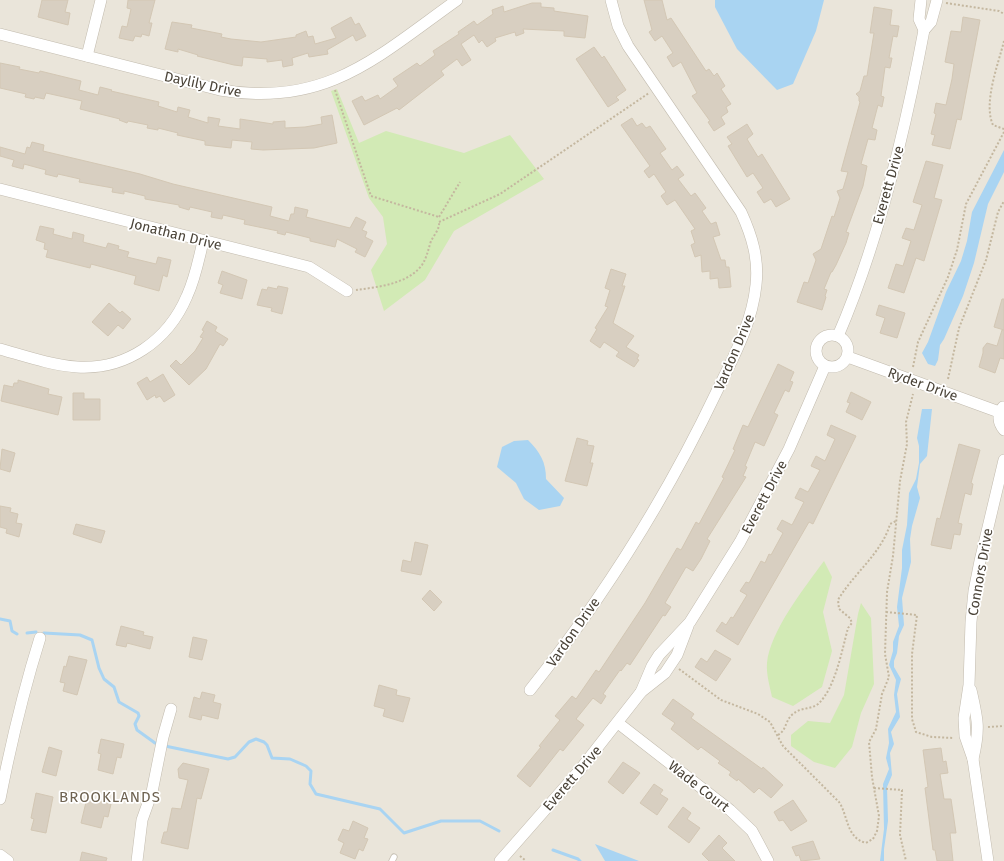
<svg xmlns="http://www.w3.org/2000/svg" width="1004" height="861" font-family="'Fira Sans',sans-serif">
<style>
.residential{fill:#eae5da}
.green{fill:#d2eab5}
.water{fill:#a9d4f2}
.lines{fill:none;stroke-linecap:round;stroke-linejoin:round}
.stream{stroke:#a9d4f2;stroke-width:3}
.building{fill:#d8cfc1;stroke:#d3c7b4}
.service-casing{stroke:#c2bbae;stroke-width:7}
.minor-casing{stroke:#c2bbae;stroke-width:12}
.path{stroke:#c4b79f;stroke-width:2;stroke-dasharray:2 2;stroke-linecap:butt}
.service{stroke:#fff;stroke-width:5.5}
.minor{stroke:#fff;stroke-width:11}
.labels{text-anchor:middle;stroke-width:3.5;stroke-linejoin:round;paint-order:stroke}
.street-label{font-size:14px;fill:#4b4439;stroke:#fff}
.neighbourhood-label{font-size:15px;letter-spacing:1px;fill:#6e6250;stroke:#fff}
</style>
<rect width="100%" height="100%" fill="#f6f3ec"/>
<rect class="residential" x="0" y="0" width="1004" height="861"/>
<g class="green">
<polygon points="337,89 359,143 386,131 464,153 510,135 544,179 454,231 425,280 384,311 371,270 387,244 383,217 369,198 331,91"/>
<path d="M 824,561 L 832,577 L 823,612 L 832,651 L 822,687 L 793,706 L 772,697 C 770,687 766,674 767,663 C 770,631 805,587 824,561 Z"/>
<polygon points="861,603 871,618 874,684 861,713 852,747 835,768 814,762 791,746 791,735 808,721 830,723 844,695 858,614"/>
</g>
<g class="water">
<polygon points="715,0 824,0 816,31 793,84 777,90 737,49 715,7"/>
<polygon points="1004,150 1004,172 988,204 974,263 963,296 944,339 940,345 938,360 935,366 928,364 922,353 928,342 946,292 961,261 967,241 972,212"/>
<polygon points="922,409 932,409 927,456 920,464 917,487 920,498 912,526 910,539 911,562 902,598 904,625 899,636 897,653 894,661 894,667 901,679 897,694 900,717 891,732 894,744 890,753 892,775 887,787 888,821 884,849 884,861 880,861 884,829 883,784 889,769 886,758 889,743 888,729 896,712 894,695 896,680 889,665 893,651 893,642 899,626 897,607 902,568 902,550 907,525 909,493 916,479 919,463 919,446 917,438"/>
<path d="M 528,440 C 540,452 546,462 546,479 L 564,498 L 560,506 L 539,510 L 524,499 L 516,483 L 497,467 L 502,447 L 514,441 Z"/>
<polygon points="595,844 639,861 605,861"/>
</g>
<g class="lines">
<g class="stream">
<polyline points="0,619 10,621 12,631 17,634"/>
<polyline points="27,633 36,632"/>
<polyline points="44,633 80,635 92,640 99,668 104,679 114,687 119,702 138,713 139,716 135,724 137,730 155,743"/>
<polyline points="165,746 228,759 235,757 249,742 256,739 264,742 267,745 272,758 290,759 306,766 311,771 310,784 316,794 380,809 404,833 441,821 480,821 499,831"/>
<polyline points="553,850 578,859 580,861"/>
</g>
</g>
<g class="building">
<polygon points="42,0 68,0 65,12 70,13 68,25 38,17"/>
<polygon points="128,0 155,0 149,23 152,23 149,36 142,34 141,37 135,36 133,41 119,38 122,26 127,27 131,9 127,8"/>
<polygon points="644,0 662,0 667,20 671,18 706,71 709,69 714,76 717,73 725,86 721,89 731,104 726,107 728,112 721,117 725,124 714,131 708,122 710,121 692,96 697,93 681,62 673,67 667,57 673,53 662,36 655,41 649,32 652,30"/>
<polygon points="532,3 541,3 541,7 554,8 554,11 588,16 585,38 564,36 564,31 523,29 524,33 516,36 515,32 495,38 496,41 487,47 482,40 479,43 474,35 461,44 471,60 462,66 457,59 441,71 444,75 399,110 397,108 364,125 352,101 362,96 365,101 378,95 380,99 398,86 393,79 417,63 420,66 435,55 433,51 459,34 458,32 474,21 477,25 493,14 492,10 503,6 504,12"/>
<polygon points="874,7 892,10 890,25 899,26 897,37 893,36 889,58 892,58 890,68 885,67 881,96 884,97 882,107 878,105 872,128 877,130 875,140 868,139 861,164 867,166 863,186 846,232 849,233 846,243 836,265 832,272 831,272 824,289 827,290 825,296 826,297 822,310 797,302 804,282 808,283 816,260 813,254 821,249 832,216 834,217 840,198 837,191 843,189 848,172 841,171 860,102 859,101 859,97 856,94 860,91 864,76 867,76 874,33 870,33"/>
<polygon points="351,17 355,25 359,23 366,36 356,41 353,35 327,50 328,54 309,57 308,53 292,58 293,65 283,67 282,60 267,62 267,59 243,57 242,66 234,65 197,56 198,55 178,49 178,52 165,49 172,22 192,25 191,28 222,34 221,37 231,39 261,42 296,37 296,35 306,31 308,37 313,36 315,44 336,38 331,28"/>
<polygon points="963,17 980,20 961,120 957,119 950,149 932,145 935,135 931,134 936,114 934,113 936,103 946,105 952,79 954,64 945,62 951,31 961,32"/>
<polygon points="594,47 602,58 604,56 626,90 616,97 619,100 608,107 576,59"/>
<polygon points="0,63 20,67 19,69 39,73 40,71 81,81 79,90 98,95 100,87 112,90 111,91 159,102 158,106 177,112 178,107 190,110 188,117 208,123 208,117 220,119 218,126 240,129 240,119 273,124 273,122 285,121 285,128 305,127 322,124 321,117 332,115 337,143 314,148 263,150 251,149 252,142 232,140 231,148 205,145 205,141 177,135 178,133 158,128 158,130 147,128 148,125 128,121 127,123 119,120 120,119 80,109 82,101 46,93 44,99 35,97 34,99 25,97 26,94 0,88"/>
<polygon points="632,118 637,126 642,123 646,128 650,126 666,149 660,153 672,170 677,166 684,175 678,179 691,196 695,193 706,208 702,211 711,224 716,222 720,235 713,237 721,260 725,260 726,267 729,267 731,287 719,288 718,278 710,279 710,271 702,272 701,255 695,257 691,245 695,243 691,231 695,229 675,200 667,205 661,196 666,192 654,174 649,178 644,171 650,166 621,125"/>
<polygon points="747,124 753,134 747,139 758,157 762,154 790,199 776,207 771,199 764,203 757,192 763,188 753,173 747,177 728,146 732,144 727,137"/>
<polygon points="32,142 44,145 43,151 140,174 173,184 272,207 270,216 289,221 291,214 294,214 295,207 308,210 306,217 350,228 356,217 366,222 362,230 367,232 365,237 373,241 365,257 355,252 357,249 337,239 335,247 310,241 310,238 286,232 285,235 277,233 278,231 244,224 245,220 223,215 222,219 211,217 212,212 190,207 189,210 179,207 179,205 145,199 145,196 124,191 124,194 112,192 113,188 79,182 80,179 58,174 57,177 45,174 46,170 24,164 23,169 12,166 14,160 0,156 0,147 25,154 27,147 30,148"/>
<polygon points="926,161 943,165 934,198 942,200 924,261 916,258 904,293 888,288 896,264 903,266 911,241 902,238 906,228 914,230 922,205 913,202"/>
<polygon points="40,226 54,229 53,234 72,239 73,232 84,235 83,242 106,248 108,243 119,246 118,249 129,252 127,257 156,264 158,257 171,260 167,277 163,275 159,291 134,284 136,276 91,264 90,268 46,257 48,250 44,249 45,243 36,240"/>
<polygon points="611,269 626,274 622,286 625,286 613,323 634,336 626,347 639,355 637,359 639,360 634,367 616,356 619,352 604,342 600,348 590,341 597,329 595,328 608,307 605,306 610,290 605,288"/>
<polygon points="222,271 247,280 242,299 220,293 223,285 218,283"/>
<polygon points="278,286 288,288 282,314 271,311 272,308 257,305 262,289 267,290 268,287 277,289"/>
<polygon points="1002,299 1004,299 1004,330 994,327"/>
<polygon points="109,303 120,313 122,311 131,319 123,329 118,325 108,336 92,322"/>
<polygon points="879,305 905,313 897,338 880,333 885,318 876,315"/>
<polygon points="207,321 217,327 215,331 228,339 223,346 220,344 206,369 189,385 170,366 176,360 181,365 195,351 203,338 200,337 204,331 202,330"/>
<polygon points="1002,330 1004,330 1004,359 1000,358 995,373 979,367 983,353 983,348 987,343 997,346"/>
<polygon points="778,364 794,372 790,381 793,382 789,392 785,390 774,413 778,415 764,446 755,442 745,466 747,467 743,476 746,477 707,539 710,541 701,559 693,571 686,567 665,603 671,607 665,616 663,615 630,665 627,663 621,671 620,670 603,694 606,696 601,704 593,698 576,719 584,725 563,751 560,749 530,787 517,776 541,747 539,746 560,720 555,716 572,696 576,699 596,670 599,672 645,603 677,548 681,550 696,522 699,524 724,478 722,477 735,450 733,449 743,425 748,427"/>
<polygon points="163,374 175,395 164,402 160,396 156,398 155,395 147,400 137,383 147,377 150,382"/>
<polygon points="18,380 49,389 48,394 62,397 58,415 1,401 4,385 13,387 14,383 18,383"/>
<polygon points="851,392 871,402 862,420 846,412 850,403 847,402"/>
<polygon points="73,393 84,393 84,399 100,399 100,420 73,420"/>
<polygon points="831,425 856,436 813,524 809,522 738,645 716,631 722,622 726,625 731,617 733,618 747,595 740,591 746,582 749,583 761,561 765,563 769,554 771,555 783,533 777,529 782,520 792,525 804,502 795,498 800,488 808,492 820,470 811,466 816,456 825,461 835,439 827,435"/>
<polygon points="577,438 588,441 587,445 594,446 590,463 593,463 587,486 565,481"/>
<polygon points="959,444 980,450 971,483 973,484 971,495 965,493 958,523 962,524 960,535 954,534 951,549 931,545 937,518 940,519"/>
<polygon points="2,449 15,453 10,472 0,469"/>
<polygon points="0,506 11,508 10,512 18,514 16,523 22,524 19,537 6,533 7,529 0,527"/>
<polygon points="76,524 105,531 101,543 73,534"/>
<polygon points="415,542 428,545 421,575 401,571 403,560 411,562"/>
<polygon points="430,590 442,602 434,611 422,599"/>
<polygon points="121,626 144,632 143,635 153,637 150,649 127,643 126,647 116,645"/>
<polygon points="193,637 207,640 202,660 189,657"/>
<polygon points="715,650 731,659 716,681 695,667 701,658 707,662"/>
<polygon points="69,656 87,660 77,695 63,691 65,683 60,682 64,666 66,667"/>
<polygon points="379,685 397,690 396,695 410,698 403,722 383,716 385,709 374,706"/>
<polygon points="202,692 215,695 213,702 221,704 218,719 202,715 201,720 189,717 194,697 200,699"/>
<polygon points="673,699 694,714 691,718 762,769 763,767 783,785 771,798 759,788 754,793 738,779 737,781 729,775 731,772 718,763 720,761 701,747 698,750 671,729 675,723 662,714"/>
<polygon points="101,739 124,744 121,758 117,757 113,774 98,770 101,754 98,753"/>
<polygon points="49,747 62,751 56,776 42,772"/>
<polygon points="941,748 943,762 946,761 948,773 940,774 944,799 951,799 956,833 950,833 953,861 937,861 935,850 933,850 925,788 928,787 923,750"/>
<polygon points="623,762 640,773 623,794 608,782"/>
<polygon points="183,763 209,769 201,799 197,798 188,849 161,843 164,832 167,832 172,808 181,809 188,780 179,778 178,769"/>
<polygon points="654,784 663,790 660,794 668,799 657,815 640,803"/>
<polygon points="36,793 53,797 46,833 31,830 34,819 31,818"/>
<polygon points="87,798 111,804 108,817 104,816 101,828 81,823"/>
<polygon points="793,800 807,821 791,831 783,820 779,821 774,812"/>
<polygon points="683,807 691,813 687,819 700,828 689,843 668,827"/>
<polygon points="353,821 368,828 364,838 368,839 363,851 359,849 355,859 340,853 344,843 338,840 343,829 349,831"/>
<polygon points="719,835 727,843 722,848 735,861 709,861 702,854"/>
<polygon points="813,841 820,859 801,861 799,855 796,856 792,847"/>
<polygon points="82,852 107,858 106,861 80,861"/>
</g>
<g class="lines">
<g class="service-casing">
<polyline id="service" points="392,861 394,857"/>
</g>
<g class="minor-casing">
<g id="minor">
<polyline points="921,0 919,19 924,30"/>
<path d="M 0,34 L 220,90 C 326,108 377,57 457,0"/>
<polyline points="87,56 101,0"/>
<polyline points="0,189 309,267 347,291"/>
<circle cx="832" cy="351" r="16"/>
<path d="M 838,336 C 879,241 905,132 924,30 L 931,22 L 937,0"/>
<path d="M 0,349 C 25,356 51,365 77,367 C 126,370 168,341 187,296 C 195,279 199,259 203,241"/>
<polyline points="848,357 999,412"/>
<path d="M 1003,407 C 997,414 998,423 1004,430"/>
<path d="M 530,690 C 603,598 665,500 716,393 C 733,358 752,324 756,285 C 759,259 752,236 741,212 L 628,46 L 618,26 L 611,0"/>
<path d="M 971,690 C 978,720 980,729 973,759"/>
<polyline points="641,692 652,666 659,655 690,622 740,542 789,449 825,366"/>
<polyline points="618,723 730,810 752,831 768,861"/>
<path d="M 0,799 C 11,743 23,692 40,638"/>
<polyline points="0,855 8,861"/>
<polyline points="137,861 142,820 152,792 163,737 171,709"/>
<polyline points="500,861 579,771 641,692 665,673 677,655 688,626"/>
<polyline points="988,861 973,759 965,736 964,718 969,685 971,622 974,591 980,561 1004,460"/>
</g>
</g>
<g class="path">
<polyline points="946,3 999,11 1004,14"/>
<path d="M 1004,41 C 998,65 983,103 993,125 L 1004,129"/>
<polyline points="335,90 371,196 439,217"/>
<polyline points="439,217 460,182"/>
<polyline points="439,222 500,194 649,93"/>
<path d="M 356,290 C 378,287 408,284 422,265 C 427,257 428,250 431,241 C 434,235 440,229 439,222"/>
<polyline points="913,367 918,342 948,277 957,250 966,204 1004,132"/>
<polyline points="948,379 959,328 986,260 998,212 1004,201"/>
<polyline points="886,612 917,615 912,654 912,719 916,732 932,737 954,738"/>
<path d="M 679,669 L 721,700 L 758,714 L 770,722 L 783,746 L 839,802 C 848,815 846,838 866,843 L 873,839 L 877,831 L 879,816 L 872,777 L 869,742 L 876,729 L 882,694 L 889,677 L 885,654 L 887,592 L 893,556 L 900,481 L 907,444 L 906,422 L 913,394"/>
<polyline points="988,727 1004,726"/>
<path d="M 778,735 C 787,730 785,720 793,714 C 801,707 810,710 818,704 C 835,689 842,650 848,628 L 852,623 L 850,618 L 839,609 L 838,600 C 853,574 882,553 890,524 L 896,521"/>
<polyline points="874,788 902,790 900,835 906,861"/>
<polyline points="520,856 526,861"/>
</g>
<use href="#service" class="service"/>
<use href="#minor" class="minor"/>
</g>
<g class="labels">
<g class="street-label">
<text transform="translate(203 84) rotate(12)" y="5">Daylily Drive</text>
<text transform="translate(888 185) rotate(-74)" y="5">Everett Drive</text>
<text transform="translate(176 234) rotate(14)" y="5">Jonathan Drive</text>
<text transform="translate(734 352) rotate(-67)" y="5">Vardon Drive</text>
<text transform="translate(923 384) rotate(20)" y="5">Ryder Drive</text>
<text transform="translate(764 497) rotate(-62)" y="5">Everett Drive</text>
<text transform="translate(980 572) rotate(-80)" y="5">Connors Drive</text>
<text transform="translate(573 632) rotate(-55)" y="5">Vardon Drive</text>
<text transform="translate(572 778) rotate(-49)" y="5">Everett Drive</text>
<text transform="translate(699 786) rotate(38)" y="5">Wade Court</text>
</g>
<g class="neighbourhood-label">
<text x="110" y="802">BROOKLANDS</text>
</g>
</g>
</svg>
